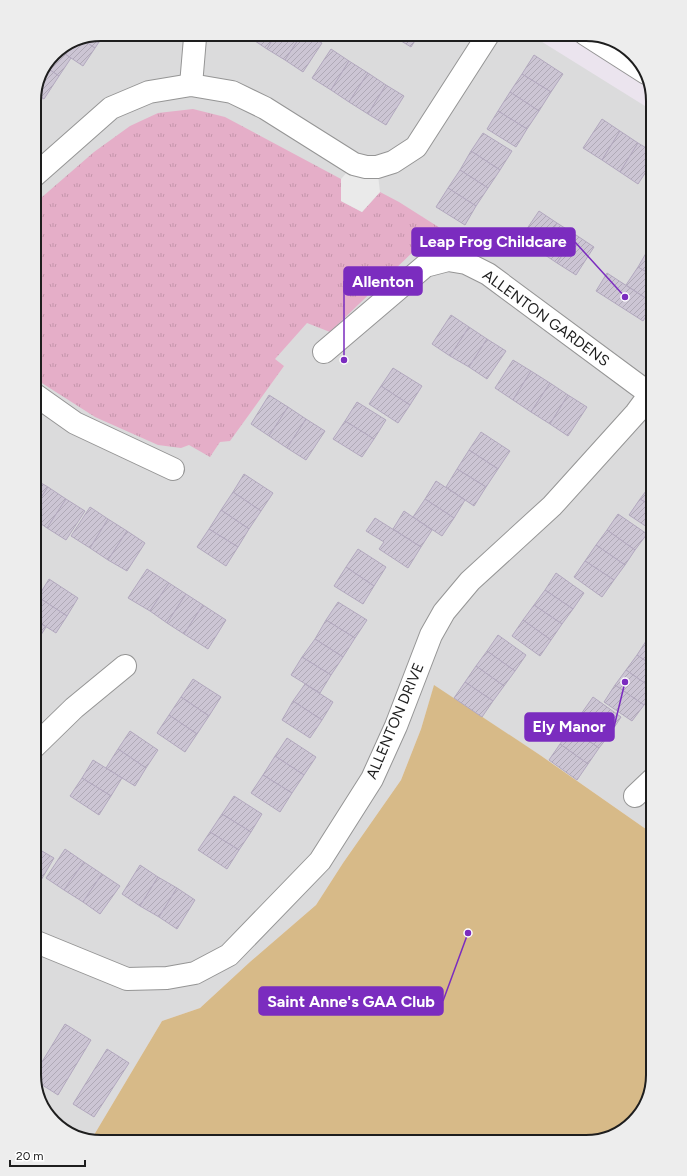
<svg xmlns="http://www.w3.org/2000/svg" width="687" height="1176" font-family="Figtree,sans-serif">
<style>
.residential{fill:#dbdbdc}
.grass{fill:url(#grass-tufts)}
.pitch{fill:#d7ba88}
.parking{fill:#eaeaea}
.building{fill:url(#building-hatch);stroke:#b2a8be}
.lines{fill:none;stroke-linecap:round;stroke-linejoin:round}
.minor-casing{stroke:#959595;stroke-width:24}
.tertiary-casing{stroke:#959595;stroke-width:24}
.minor{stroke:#fff;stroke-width:22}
.tertiary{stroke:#fff;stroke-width:22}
.labels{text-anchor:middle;stroke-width:4;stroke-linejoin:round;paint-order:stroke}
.street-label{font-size:15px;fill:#1e1e1e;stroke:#fff}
.rim{fill:none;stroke:#1e1e1e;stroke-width:2}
.leader{fill:none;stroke:#7b2cbf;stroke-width:1.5}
.callout-dot{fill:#7b2cbf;stroke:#fff;stroke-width:1.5}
.callout{fill:#7b2cbf;stroke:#7b2cbf;stroke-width:1.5}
.callout-label{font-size:16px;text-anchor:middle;font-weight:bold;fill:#fff}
</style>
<defs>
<pattern id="grass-tufts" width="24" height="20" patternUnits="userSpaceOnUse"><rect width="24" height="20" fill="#e5aec8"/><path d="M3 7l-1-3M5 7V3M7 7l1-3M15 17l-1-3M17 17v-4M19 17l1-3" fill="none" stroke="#c495ab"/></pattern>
<pattern id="building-hatch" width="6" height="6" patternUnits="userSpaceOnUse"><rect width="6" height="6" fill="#ccc5d4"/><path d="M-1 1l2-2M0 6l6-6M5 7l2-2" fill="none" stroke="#afa9b6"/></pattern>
</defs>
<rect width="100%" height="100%" fill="#ebe4ee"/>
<polygon class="residential" points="531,35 653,111 653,834 540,755 434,686 421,729 401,780 343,863 316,905 251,961 200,1008 162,1021 91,1140 64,1131 41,1104 34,1074 34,97 54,54 76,39"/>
<polygon class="grass" points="193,109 225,117 341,179 341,201 362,212 380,192 399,202 459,240 442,242 418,247 330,332 307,323 275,359 284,366 230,441 220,442 210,457 189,445 181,448 158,445 95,417 34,378 34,204 94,152 130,126 158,113"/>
<polygon class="pitch" points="434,685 540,755 653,834 653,1075 642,1112 615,1135 585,1142 97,1142 91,1140 162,1021 200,1008 251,961 316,905 343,863 401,780 421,729"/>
<polygon class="parking" points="354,164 377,167 380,192 362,212 341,201 341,179"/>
<g class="building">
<polygon points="393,36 418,36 411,47"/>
<polygon points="249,37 274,37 267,49"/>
<polygon points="274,37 300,37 285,60 267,49"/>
<polygon points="300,37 311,37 322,43 303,72 285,60"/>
<polygon points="76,39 82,39 95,48 83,66 59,50"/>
<polygon points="82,39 101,39 95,48"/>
<polygon points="331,49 349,61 331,90 312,78"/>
<polygon points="59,50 71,58 59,76 47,68 54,54"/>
<polygon points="534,55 563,74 551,92 522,74"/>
<polygon points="349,61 368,73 349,102 331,90"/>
<polygon points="47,68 59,76 44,99 36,94"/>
<polygon points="368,73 386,85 368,114 349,102"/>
<polygon points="522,74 551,92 539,111 510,92"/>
<polygon points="386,85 404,96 386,125 368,114"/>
<polygon points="510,92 539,111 527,129 498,111"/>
<polygon points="498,111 527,129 516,147 487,129"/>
<polygon points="602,119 620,131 602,160 583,148"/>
<polygon points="620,131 638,143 620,172 602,160"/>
<polygon points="483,133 512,151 500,170 471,151"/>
<polygon points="638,143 653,152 653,161 638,184 620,172"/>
<polygon points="471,151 500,170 488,188 460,170"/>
<polygon points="460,170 488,188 476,206 448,188"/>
<polygon points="448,188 476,206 465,225 436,207"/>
<polygon points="539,211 557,223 539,251 520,239"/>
<polygon points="557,223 576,235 557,263 539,251"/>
<polygon points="576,235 594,247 576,275 557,263"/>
<polygon points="649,248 653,251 653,276 638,267"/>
<polygon points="638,267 653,276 653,303 626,285"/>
<polygon points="607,273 653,303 653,306 643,321 596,291"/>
<polygon points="451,315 469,327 450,356 432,344"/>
<polygon points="469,327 487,339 469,367 450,356"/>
<polygon points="487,339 506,351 487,379 469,367"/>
<polygon points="513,360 531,371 513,400 495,388"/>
<polygon points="393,368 422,386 410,405 381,386"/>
<polygon points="531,371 550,383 531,412 513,400"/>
<polygon points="550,383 568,395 550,424 531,412"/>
<polygon points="381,386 410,405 398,423 369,404"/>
<polygon points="269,395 288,407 269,436 251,424"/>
<polygon points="568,395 587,407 568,436 550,424"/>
<polygon points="357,402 386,420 374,439 345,421"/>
<polygon points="288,407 306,419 287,448 269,436"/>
<polygon points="306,419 325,431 306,460 287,448"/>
<polygon points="345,421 374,439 362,457 333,439"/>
<polygon points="481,432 510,451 498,469 469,450"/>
<polygon points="469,450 498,469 486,487 457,469"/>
<polygon points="457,469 486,487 474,506 446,487"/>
<polygon points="244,474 273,493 261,511 233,492"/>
<polygon points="34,479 48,487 34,508"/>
<polygon points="436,481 465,500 454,518 425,499"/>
<polygon points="652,483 653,484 653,507 640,499"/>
<polygon points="48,487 66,499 47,528 34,519 34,508"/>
<polygon points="233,492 261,511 249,529 221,510"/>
<polygon points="66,499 85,511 66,540 47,528"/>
<polygon points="425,499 454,518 442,536 413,517"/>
<polygon points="640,499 653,507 653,531 629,515"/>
<polygon points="90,507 108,519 90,548 71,536"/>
<polygon points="221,510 249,529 238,547 209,529"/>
<polygon points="404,511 432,530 421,547 393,529"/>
<polygon points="618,514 647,534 635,550 607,530"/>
<polygon points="375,518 421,547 408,568 379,549 384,542 366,531"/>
<polygon points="108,519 127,531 108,560 90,548"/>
<polygon points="209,529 238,547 226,566 197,547"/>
<polygon points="607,530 635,550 625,565 596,545"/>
<polygon points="127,531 145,543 127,571 108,560"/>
<polygon points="596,545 625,565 614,580 585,561"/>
<polygon points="358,549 386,567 374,586 346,567"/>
<polygon points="585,561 614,580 602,597 574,577"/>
<polygon points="346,567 374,586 363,604 334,586"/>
<polygon points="147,569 169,583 150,611 128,598"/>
<polygon points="556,573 584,593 573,609 545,590"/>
<polygon points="49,579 78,598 67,616 38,597"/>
<polygon points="169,583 186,594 167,623 150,611"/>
<polygon points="545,590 573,609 562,624 534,605"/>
<polygon points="186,594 203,605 184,634 167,623"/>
<polygon points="38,597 67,616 56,633 34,619 34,602"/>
<polygon points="338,602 367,620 355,638 326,620"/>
<polygon points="203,605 226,620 208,649 184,634"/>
<polygon points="534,605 562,624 551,640 523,620"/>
<polygon points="34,619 46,627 34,646"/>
<polygon points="326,620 355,638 343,657 315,639"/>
<polygon points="523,620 551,640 540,656 512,636"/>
<polygon points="498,635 526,655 515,671 487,651"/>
<polygon points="648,638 653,642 653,666 637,655"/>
<polygon points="315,639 343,657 331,675 302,657"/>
<polygon points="487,651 515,671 504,686 476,666"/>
<polygon points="637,655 653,666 653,689 626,670"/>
<polygon points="302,657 331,675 320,693 291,675"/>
<polygon points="476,666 504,686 493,701 465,682"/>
<polygon points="626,670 653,689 653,692 644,705 615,685"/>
<polygon points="193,679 221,697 209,716 181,697"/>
<polygon points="465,682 493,701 482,717 454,698"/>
<polygon points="305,684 333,702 322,720 293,701"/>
<polygon points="615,685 644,705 632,721 604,702"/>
<polygon points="181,697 209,716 197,734 169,715"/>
<polygon points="593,697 621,717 610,734 581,714"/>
<polygon points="293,701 322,720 310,738 282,720"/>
<polygon points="581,714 610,734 599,748 571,729"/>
<polygon points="169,715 197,734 185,752 157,733"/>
<polygon points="571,729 599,748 588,764 560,744"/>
<polygon points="130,731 158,750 146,768 118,749"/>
<polygon points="287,738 316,757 304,775 275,756"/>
<polygon points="560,744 588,764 577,780 549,760"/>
<polygon points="118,749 146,768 135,786 106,768"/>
<polygon points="275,756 304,775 292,793 263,775"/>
<polygon points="93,760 122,778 111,796 82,778"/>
<polygon points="263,775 292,793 280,812 251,793"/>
<polygon points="82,778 111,796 99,815 70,796"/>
<polygon points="234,796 262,814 251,832 222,814"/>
<polygon points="222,814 251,832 239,850 210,832"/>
<polygon points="210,832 239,850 227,869 198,850"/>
<polygon points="35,847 54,858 37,887 34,886"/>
<polygon points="65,849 84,862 64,890 46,878"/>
<polygon points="84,862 102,874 83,902 64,890"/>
<polygon points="140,865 158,877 140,906 122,894"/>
<polygon points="102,874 120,886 100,914 83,902"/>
<polygon points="158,877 177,888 159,917 140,906"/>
<polygon points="177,888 195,900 177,929 159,917"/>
<polygon points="65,1024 91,1040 58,1095 36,1081 34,1075"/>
<polygon points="107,1049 129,1063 94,1117 73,1104"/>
</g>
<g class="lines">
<g class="minor-casing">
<g id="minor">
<polyline points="191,85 195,38"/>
<polyline points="34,176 111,108 149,92 191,85 232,92 265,108 354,164 366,167 377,167 393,162 416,147 488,35"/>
<polyline points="324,352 425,266 448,260 466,263 488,274 650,394"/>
<polyline points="34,394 75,423 173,469"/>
<polyline points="34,747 74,708 125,666"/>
<polyline points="635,796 653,779"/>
<polyline points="34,941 127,979 167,978 195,973 229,955 320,861 372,779 396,726 431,635 444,612 470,581 552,506 636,413 653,390"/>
</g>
</g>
<g class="tertiary-casing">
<polyline id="tertiary" points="585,34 646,73"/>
</g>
<use href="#minor" class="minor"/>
<use href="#tertiary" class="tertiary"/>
</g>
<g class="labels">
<g class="street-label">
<text transform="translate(546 318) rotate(36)" y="5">ALLENTON GARDENS</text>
<text transform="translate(395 721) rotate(-67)" y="5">ALLENTON DRIVE</text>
</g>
</g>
<path d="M0 0H687V1176H0ZM101 41H586A60 60 0 0 1 646 101V1075A60 60 0 0 1 586 1135H101A60 60 0 0 1 41 1075V101A60 60 0 0 1 101 41Z" fill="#ededed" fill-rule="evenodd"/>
<path class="rim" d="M101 41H586A60 60 0 0 1 646 101V1075A60 60 0 0 1 586 1135H101A60 60 0 0 1 41 1075V101A60 60 0 0 1 101 41Z"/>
<path class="leader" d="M625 297L575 242M344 360L344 281M625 682L614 727M468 933L443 1001"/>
<g class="callout-dot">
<circle cx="625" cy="297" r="4"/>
<circle cx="344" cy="360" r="4"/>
<circle cx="625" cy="682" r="4"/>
<circle cx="468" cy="933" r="4"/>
</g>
<g class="callout">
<rect x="412" y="228" width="163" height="28" rx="4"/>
<rect x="344" y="267" width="78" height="28" rx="4"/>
<rect x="525" y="713" width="89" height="28" rx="4"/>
<rect x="259" y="987" width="184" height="28" rx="4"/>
</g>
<g class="callout-label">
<text x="493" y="247">Leap Frog Childcare</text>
<text x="383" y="287">Allenton</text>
<text x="569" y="732">Ely Manor</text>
<text x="351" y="1007">Saint Anne's GAA Club</text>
</g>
<path d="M10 1160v6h75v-6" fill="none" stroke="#1e1e1e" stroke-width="2"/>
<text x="16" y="1160" font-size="12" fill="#1e1e1e" stroke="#ffffff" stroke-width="3" paint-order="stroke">20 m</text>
</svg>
